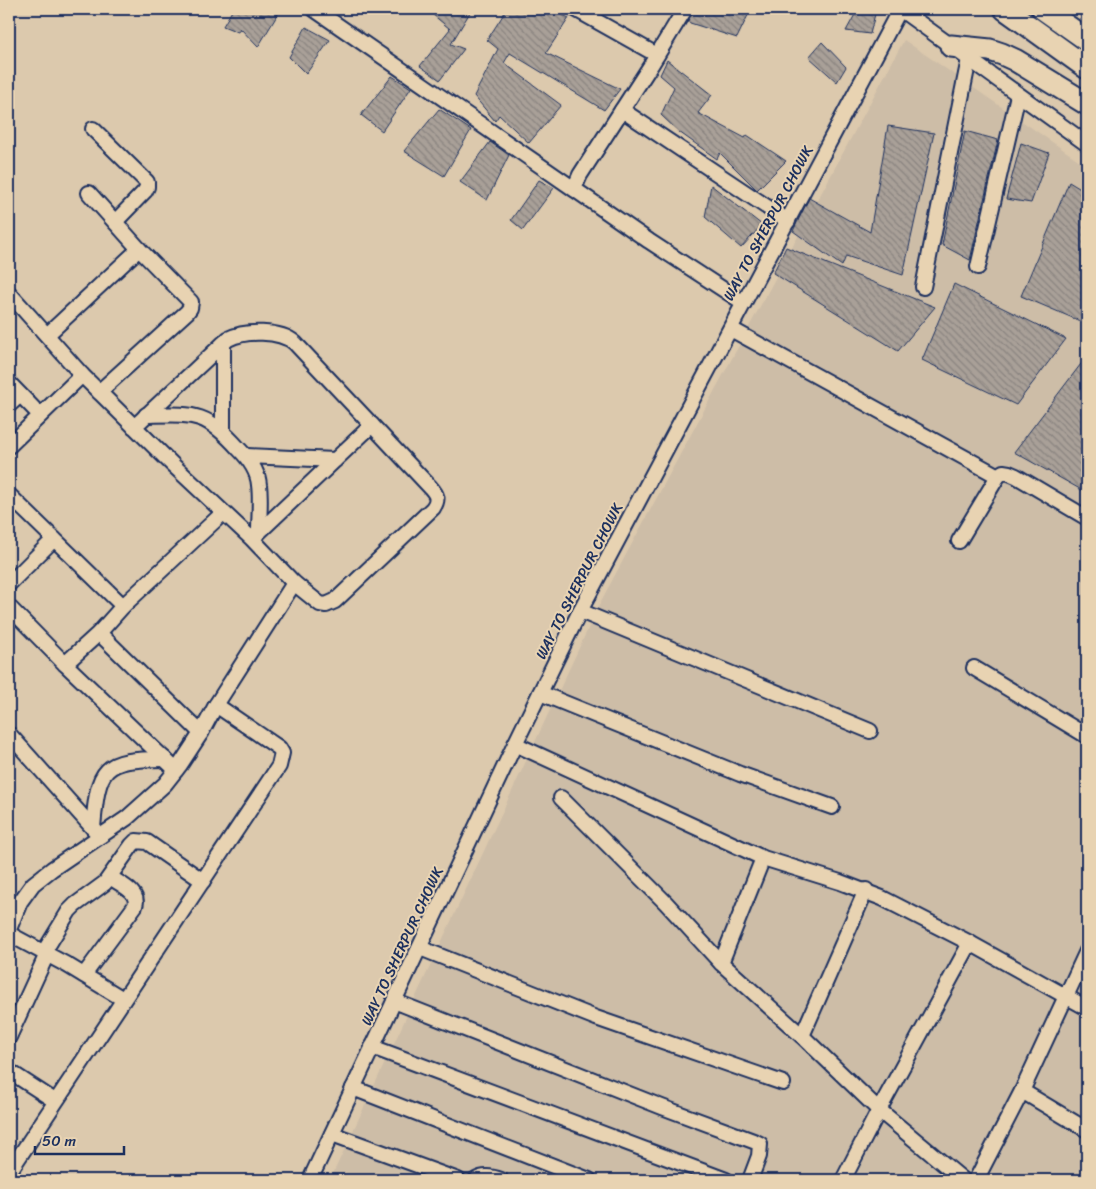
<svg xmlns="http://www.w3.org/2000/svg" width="1096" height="1189" font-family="Sriracha,sans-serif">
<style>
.built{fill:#cdbda7}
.building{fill:url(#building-back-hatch);stroke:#1b2f5e}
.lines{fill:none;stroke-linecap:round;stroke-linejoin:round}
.minor-casing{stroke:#1b2f5e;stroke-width:18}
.highway-casing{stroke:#1b2f5e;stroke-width:25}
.minor{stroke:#e8d3b2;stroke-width:14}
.highway{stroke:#e8d3b2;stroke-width:21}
.labels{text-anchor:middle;stroke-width:4;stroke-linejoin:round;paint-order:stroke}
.street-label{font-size:15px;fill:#1b2f5e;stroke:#e8d3b2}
</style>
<defs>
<pattern id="building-back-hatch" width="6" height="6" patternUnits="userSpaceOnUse" patternTransform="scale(1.25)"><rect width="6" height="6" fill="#a9a098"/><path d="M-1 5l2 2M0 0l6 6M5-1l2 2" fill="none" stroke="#89837f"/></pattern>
</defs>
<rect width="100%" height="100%" fill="#dcc9ad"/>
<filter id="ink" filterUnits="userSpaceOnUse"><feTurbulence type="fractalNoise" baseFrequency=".02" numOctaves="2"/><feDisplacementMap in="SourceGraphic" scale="10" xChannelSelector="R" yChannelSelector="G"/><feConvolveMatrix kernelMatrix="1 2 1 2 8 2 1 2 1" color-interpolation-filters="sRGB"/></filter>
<g filter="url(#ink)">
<polygon class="built" points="904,40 1087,166 1087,1180 330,1180 601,601"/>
<g class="building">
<polygon points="233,9 281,9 258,47 240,28 238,32 223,26"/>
<polygon points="426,9 472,9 451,44 464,49 440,80 420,66 450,29"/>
<polygon points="507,9 551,9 569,18 546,53 620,89 604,110 510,53 504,63 561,105 529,143 499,115 495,121 474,96 498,49 487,40"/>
<polygon points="694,9 751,9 737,38 687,22"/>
<polygon points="858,9 875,14 870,34 846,31"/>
<polygon points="306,27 330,40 306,74 289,57"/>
<polygon points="822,42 846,67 837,82 809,57"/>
<polygon points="667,60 712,95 698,113 745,138 747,135 786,161 757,190 720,153 717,159 679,132 661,115 674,87 660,75"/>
<polygon points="392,76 411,88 382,131 361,115"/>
<polygon points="439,109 471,130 444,176 404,151"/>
<polygon points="888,126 934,133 903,275 846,256 842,266 793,231 809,198 870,232"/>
<polygon points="965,131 998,140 970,260 942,245"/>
<polygon points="490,142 509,155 487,200 460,182"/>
<polygon points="1021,143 1049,153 1031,203 1006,199"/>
<polygon points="539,180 554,188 523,230 511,220"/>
<polygon points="1069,182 1087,193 1087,324 1021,296"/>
<polygon points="711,185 762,225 741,248 705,217"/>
<polygon points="786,247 840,269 935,307 898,351 773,273"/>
<polygon points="954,284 1066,339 1016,405 922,360"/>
<polygon points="1087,356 1087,493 1014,452"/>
</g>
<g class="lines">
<g class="minor-casing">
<g id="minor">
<polyline points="314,9 574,189"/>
<polyline points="575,9 657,55"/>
<polyline points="685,9 651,65 580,175 574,189 649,241 744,303"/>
<polyline points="900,9 1087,144"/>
<polyline points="1086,9 1087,9"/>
<polyline points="622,110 788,221"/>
<polyline points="93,129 147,182 147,187 145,191 115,222"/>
<polyline points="89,193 139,249 191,302 190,308 187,312 99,392"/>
<polyline points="978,267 1018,95"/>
<polyline points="923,287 969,59"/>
<path d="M 9,293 L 82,375 L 174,466 L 252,539 L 294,583 L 320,604 L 326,605 L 335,601 L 433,508 C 439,499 437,495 430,487 L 295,343 C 280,330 245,330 228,339 L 134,427"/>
<polyline points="731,329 998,476"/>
<polyline points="47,335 139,249"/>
<polyline points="9,383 40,415"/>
<polyline points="9,405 20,395"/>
<path d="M 146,415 C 194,414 205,411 239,449 C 249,459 258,471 259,485 C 261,501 259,517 259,532"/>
<polyline points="223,431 223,344"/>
<polyline points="9,446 82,375"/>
<polyline points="247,456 335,460"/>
<polyline points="9,495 123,606"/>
<polyline points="256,535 372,425"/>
<polyline points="959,541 998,476 1003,472 1009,473 1016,476 1087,518"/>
<polyline points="9,584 54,539"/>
<polyline points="9,607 65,664 176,770"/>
<polyline points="580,611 870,731"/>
<polyline points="99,633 201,733"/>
<polyline points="65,664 99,633 123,606 223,513"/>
<polyline points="974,668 1087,736"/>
<polyline points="540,693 740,774 832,807"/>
<polyline points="9,734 100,836"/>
<polyline points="515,744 763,858 840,882 882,898 970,943 1087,1008"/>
<polyline points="561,798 666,903 721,963 802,1036 879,1110 963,1180"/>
<path d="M 93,828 C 98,767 102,759 165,759"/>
<polyline points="9,929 20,902 33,884 52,869 127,818 165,784 180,765 201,733 216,705 294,583"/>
<polyline points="9,934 67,965 123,999"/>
<polyline points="420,948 596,1018 783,1083"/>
<polyline points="44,952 69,911 75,905 105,883 132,845 136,841 147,842 203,881"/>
<polyline points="721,963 763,858"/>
<path d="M 84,975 L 135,906 C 140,892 120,884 110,877"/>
<polyline points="394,1001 662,1107 756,1142 760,1144 759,1156 750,1180"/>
<polyline points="802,1036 866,890"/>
<polyline points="9,1037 47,954"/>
<polyline points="372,1047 726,1180"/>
<polyline points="9,1071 55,1101"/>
<polyline points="353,1088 589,1180"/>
<polyline points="1022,1091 1087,1130"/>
<polyline points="332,1134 458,1180"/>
<polyline points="9,1172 279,766 282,753 279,748 216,705"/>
<polyline points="310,1180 515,744 580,611 900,9"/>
<path d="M 476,1180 C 484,1175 493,1177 501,1180"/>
<polyline points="843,1180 879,1110 970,943"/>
<polyline points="976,1180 1022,1091 1087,951"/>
</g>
</g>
<g class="highway-casing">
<g id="highway">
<polyline points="1005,9 1087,68"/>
<polyline points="1043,9 1087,40"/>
<polyline points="951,46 990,50 1002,54 1015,60 1087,104"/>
</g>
</g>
<use href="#minor" class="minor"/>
<use href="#highway" class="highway"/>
</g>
</g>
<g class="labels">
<g class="street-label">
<text transform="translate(768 223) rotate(-62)" y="5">WAY TO SHERPUR CHOWK</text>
<text transform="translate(579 581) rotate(-63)" y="5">WAY TO SHERPUR CHOWK</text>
<text transform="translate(402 946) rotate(-65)" y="5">WAY TO SHERPUR CHOWK</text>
</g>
</g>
<rect width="1096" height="1189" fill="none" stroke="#e8d3b2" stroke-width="30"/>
<rect x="15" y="15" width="1066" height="1159" fill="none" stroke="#1b2f5e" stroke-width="2" filter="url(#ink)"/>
<path d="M35 1146v8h89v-8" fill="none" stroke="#1b2f5e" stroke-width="2.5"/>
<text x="42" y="1146" font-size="15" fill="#1b2f5e" stroke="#e8d3b2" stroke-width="4" paint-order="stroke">50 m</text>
</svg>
